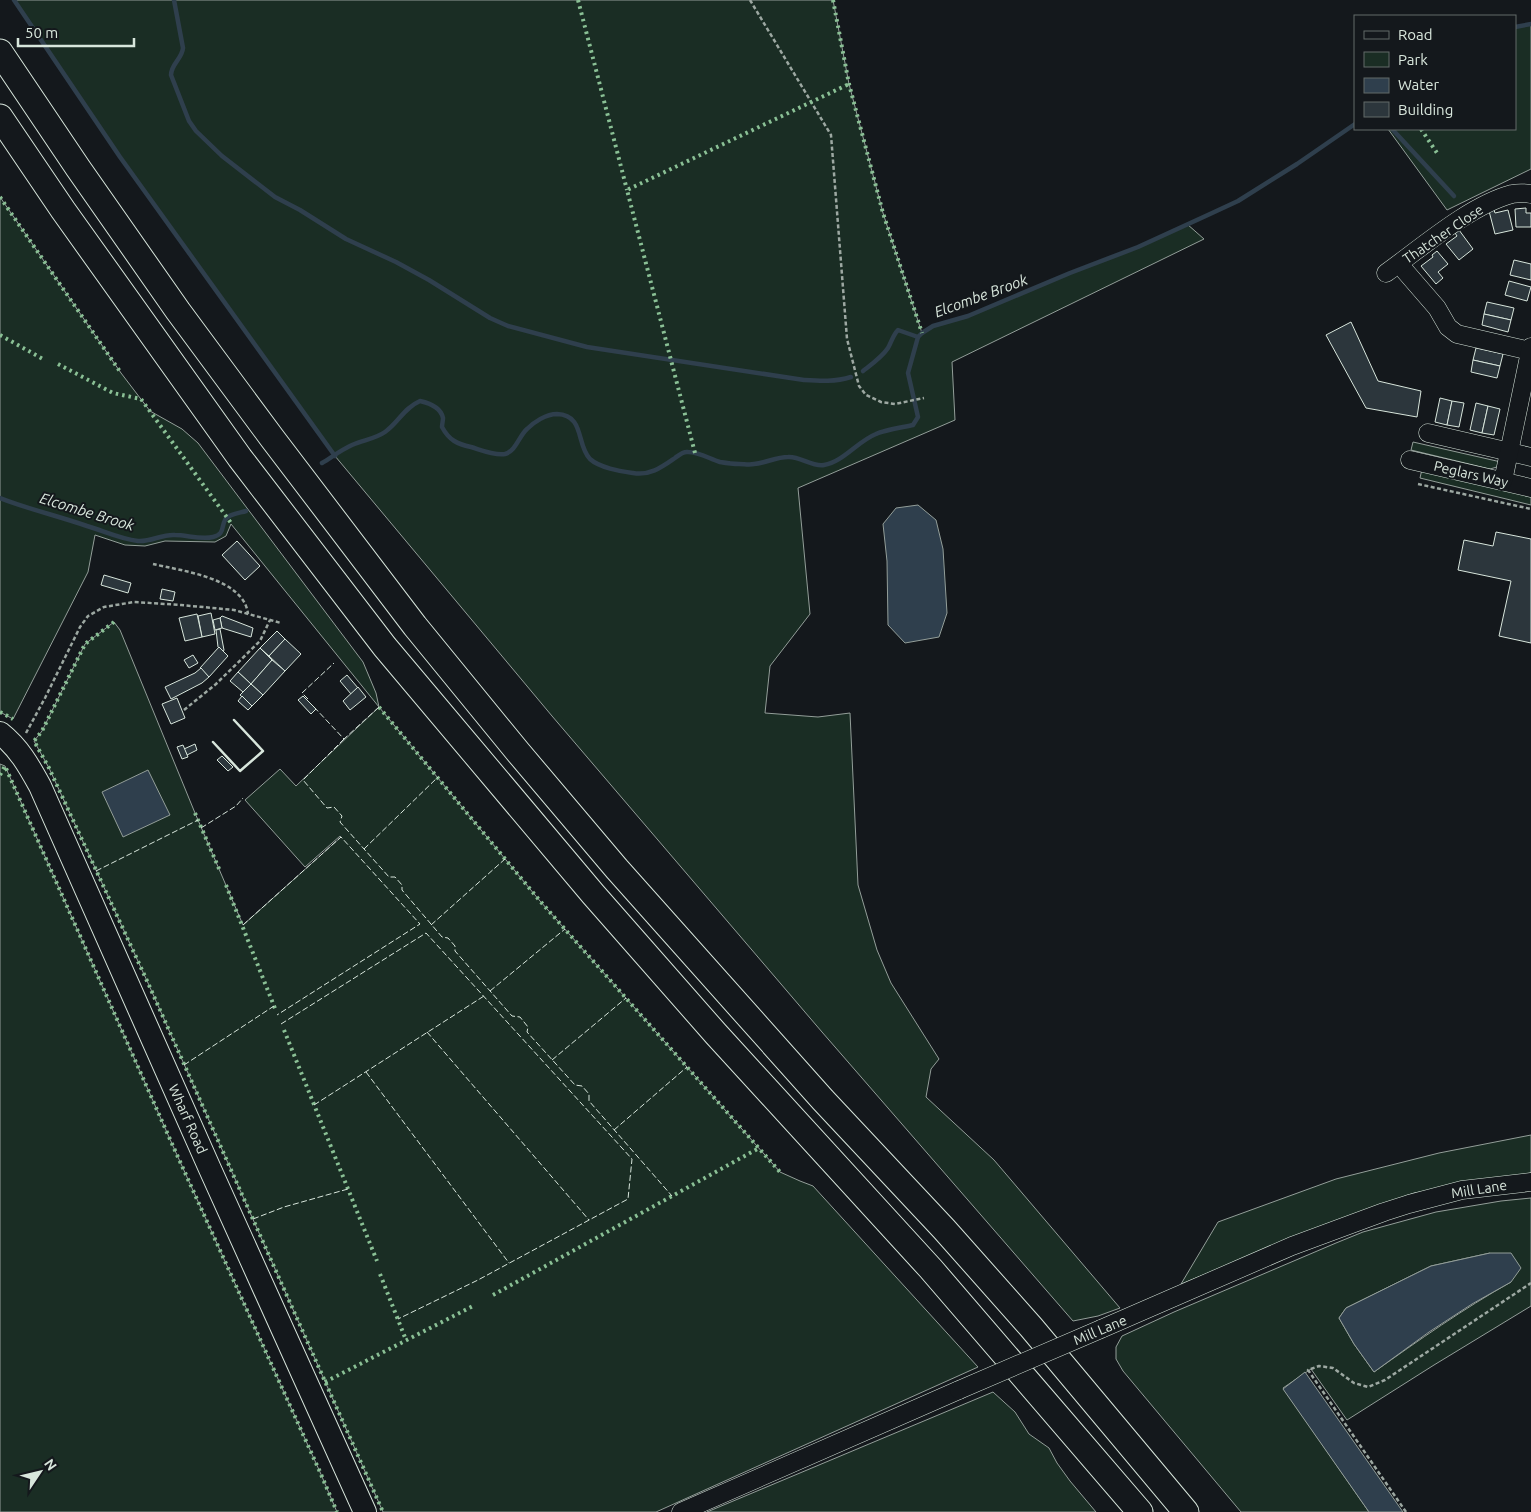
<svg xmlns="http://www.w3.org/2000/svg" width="1531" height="1512" font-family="Ubuntu,sans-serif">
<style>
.green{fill:#1a2d24;stroke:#939e99;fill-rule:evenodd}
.water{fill:#2f3f4d;stroke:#939e99}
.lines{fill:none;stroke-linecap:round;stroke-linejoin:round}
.stream{stroke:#2f3f4d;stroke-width:4.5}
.building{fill:#2c363c;stroke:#d8e6dc}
.minor-casing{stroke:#d8e6dc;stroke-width:19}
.major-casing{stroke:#d8e6dc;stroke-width:24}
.highway-casing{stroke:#d8e6dc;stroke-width:27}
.path{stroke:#9da8a2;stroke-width:2.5;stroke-dasharray:4 2.5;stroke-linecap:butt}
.minor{stroke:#14181c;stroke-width:18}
.major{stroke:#14181c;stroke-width:22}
.highway{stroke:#14181c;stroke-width:25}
.minor-bridge-casing{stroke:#d8e6dc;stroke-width:19;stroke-linecap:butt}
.minor-bridge{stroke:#14181c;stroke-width:18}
.hedge{stroke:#8ac095;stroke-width:4;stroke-dasharray:2.5 4;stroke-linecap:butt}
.fence{stroke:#d8e6dc;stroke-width:1;stroke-dasharray:6 2.5;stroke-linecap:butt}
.wall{stroke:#d8e6dc;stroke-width:2.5}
.labels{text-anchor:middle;stroke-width:4;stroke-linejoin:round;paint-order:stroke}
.street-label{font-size:14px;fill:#d8e6dc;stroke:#14181c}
.water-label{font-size:15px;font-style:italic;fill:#d8e6dc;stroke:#14181c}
</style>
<rect width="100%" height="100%" fill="#14181c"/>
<g class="green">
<polygon points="15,0 833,0 849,84 883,213 922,333 933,326 968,316 1070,273 1138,247 1187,224 1204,239 952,362 955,420 798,488 810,614 770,666 765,713 818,717 850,713 858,885 877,950 891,983 939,1059 931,1069 926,1097 994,1160 1120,1308 1098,1316 1073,1321 822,1032 552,716 335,456 120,157"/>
<polygon points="1531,24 1531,169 1447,210 1388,129 1515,129 1515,27"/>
<polygon points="0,197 121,373 150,411 182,429 198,443 363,662 376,693 379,707 540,901 780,1172 800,1181 813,1186 978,1367 656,1512 383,1512 148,983 49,768 34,741 42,731 85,644 114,622 120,630 195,813 243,925 341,837 340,836 305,867 245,800 280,769 296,786 379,707 231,524 226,536 215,542 165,541 145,546 125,545 95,535 88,572 13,719 0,712"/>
<polygon points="1413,442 1501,462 1497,467 1490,469 1411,450"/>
<polygon points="1422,469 1531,495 1531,505 1420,478"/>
<polygon points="0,764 5,766 173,1146 320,1472 337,1512 0,1512"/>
<polygon points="1531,1135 1531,1173 1414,1193 1350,1216 1181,1284 1218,1222 1336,1179 1439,1153"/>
<path d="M 1531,1198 L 1531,1306 L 1434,1365 L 1347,1420 L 1311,1369 L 1283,1388 L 1369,1512 L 1241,1512 L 1123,1371 L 1116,1359 L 1116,1347 L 1122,1336 L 1174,1312 L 1336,1243 L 1363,1232 L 1436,1212 L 1501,1201 ZM 1490,1253 L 1511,1282 C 1463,1309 1419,1340 1374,1372 L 1354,1344 L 1339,1318 L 1346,1308 L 1431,1266 Z"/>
<polygon points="993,1392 1015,1412 1029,1434 1049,1448 1057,1463 1070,1481 1096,1512 707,1512"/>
</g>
<g class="water">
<polygon points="918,505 936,520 943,549 947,613 939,637 905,643 888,625 887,561 883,524 896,508"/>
<polygon points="148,770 170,815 123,837 102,792"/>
<polygon points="1490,1253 1511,1253 1521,1268 1511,1282 1472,1304 1429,1332 1374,1372 1354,1344 1339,1318 1346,1308 1431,1266"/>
<polygon points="1305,1372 1403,1512 1369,1512 1283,1389"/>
</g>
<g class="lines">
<g class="stream">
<polyline points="14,0 120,157 335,456"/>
<path d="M 174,0 L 183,48 C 182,59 171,64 171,75 L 189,121 L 196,131 L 222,156 L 275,197 L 300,210 L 346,239 L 396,262 L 429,280 L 490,318 L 508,326 L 587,347 L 804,380 C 820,381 835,382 851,377"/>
<polyline points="1515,27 1531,24"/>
<polyline points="1392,129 1454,196"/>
<path d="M 863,371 C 872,364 882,357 888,348 C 892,341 893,335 898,330 L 918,337"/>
<path d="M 322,463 C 332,457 341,450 352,445 C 363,440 375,439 385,432 C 398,423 404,408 420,401 C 429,403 441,408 443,418 C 443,421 442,424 442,427 C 449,440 457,444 471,447 C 481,450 495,456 505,454 C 516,451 519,436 527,429 C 534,422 546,414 557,414 C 585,415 576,445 590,459 C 600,468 620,471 633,473 C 650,476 662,467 675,458 C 679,455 683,451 688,452 C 699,452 710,459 720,462 C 726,463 733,464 739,464 C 744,464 750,465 754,464 C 766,463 776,457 788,457 C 800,456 812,467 824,465 C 843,462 858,441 876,434 C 884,430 904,427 913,425 L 918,417 L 908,373 L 918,337 L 922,333 L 933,326 L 968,316 L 1070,273 L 1138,247 L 1210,214 L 1238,201 L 1297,164 L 1355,124"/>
<path d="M 0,498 C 28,509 58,516 87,526 C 104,531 120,539 138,541 C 151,542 162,534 175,535 C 187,535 201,540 213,537 C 225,534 221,527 225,520 C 228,514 240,513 246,511"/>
</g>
</g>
<g class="building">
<polygon points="1526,208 1526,213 1531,213 1531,227 1516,227 1515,209"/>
<polygon points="1494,210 1495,213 1508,210 1513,230 1495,234 1489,211"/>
<polygon points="1459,230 1473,249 1459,260 1446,244 1457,236 1455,233"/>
<polygon points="1437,251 1448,264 1438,272 1443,278 1436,284 1421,266 1433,257 1432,255"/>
<polygon points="1514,260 1531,264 1531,280 1510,275"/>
<polygon points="1509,281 1531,287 1527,301 1505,295"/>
<polygon points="1487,302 1514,308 1511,320 1484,314"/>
<polygon points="1484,314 1511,320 1508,332 1482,325"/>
<polygon points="1351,322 1378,381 1421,391 1417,417 1366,408 1326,335"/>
<polygon points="1476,348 1503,354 1500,366 1473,360"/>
<polygon points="1473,360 1500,366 1497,378 1471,372"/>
<polygon points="1440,398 1452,401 1447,425 1435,422"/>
<polygon points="1452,401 1464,403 1459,427 1447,425"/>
<polygon points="1476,403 1488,406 1482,433 1470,430"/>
<polygon points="1488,406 1500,409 1494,435 1482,433"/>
<polygon points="1496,532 1531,539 1531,643 1499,636 1511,581 1458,570 1464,540 1493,546"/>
<polygon points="237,541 260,566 245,580 222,555"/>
<polygon points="104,575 131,583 128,593 101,585"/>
<polygon points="162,589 175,592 173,601 160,599"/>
<polygon points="211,613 215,634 202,637 198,616"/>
<polygon points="197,614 202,637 185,641 179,618"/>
<polygon points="222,616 253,628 251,637 222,628 220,618"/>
<polygon points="220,618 222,628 215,630 213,620"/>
<polygon points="220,629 224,650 223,652 218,647 216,630"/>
<polygon points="277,631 285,639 269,656 260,648"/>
<polygon points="285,639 301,654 285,671 269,656"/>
<polygon points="219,647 228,656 209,677 200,668"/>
<polygon points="260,648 272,660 251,684 238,672"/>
<polygon points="193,655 198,663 189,668 184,660"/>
<polygon points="272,660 285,671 263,695 251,684"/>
<polygon points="201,668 209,677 202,683 171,699 165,687 195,673"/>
<polygon points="238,672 251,684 243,692 230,681"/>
<polygon points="347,675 358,688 351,694 340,681"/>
<polygon points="251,684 263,695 252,706 240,695"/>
<polygon points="358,687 366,697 350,710 343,701"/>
<polygon points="242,696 252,706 248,710 238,701"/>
<polygon points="303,696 316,709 311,714 298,700"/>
<polygon points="177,698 185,718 171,724 162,704"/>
<polygon points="195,744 197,750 187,755 184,749"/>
<polygon points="183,745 188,757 182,759 177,747"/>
<polygon points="222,756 233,767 228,771 217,760"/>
</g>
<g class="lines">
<g class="minor-casing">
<g id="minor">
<polyline points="1405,271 1437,308 1448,327 1457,334 1530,351"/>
<path d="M 1386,273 C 1421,248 1470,205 1512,194 C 1517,193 1525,193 1531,194"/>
<polyline points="1428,433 1531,457"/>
<polyline points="1410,460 1531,488"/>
<polyline points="1503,481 1531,347"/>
<polyline points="1101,1329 1292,1246 1384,1212 1409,1204 1462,1190 1531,1182"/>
<polyline points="681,1512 959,1390"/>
</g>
</g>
<g class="major-casing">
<path id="major" d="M 0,733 C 19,748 29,766 40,786 L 210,1169 L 365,1512"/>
</g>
<g class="highway-casing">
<g id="highway">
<polyline points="0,52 78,168 178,311 272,438 415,626 518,752 617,869 823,1100 944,1229 1031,1327 1186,1512"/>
<polyline points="0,117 63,210 240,458 385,647 593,894 716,1034 931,1269 1140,1512"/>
</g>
</g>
<g class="path">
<polyline points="750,0 831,135 847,339 859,386 866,395 881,402 895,404 924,398"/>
<polyline points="1418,484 1531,509"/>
<path d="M 153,564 C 182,571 244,578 248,614"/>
<polyline points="184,710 216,684 260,641 270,620"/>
<polyline points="26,733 45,698 80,627 88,616 104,607 134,602 181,605 234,610 281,623"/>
<polyline points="1406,1512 1308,1370 1319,1366 1333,1368 1354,1383 1368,1387 1385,1380 1531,1283"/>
</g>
<use href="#minor" class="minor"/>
<use href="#major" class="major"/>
<use href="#highway" class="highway"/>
<g class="minor-bridge-casing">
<polyline id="minor-bridge" points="959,1390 1101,1329"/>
</g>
<use href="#minor-bridge" class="minor-bridge"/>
<g class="hedge">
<polyline points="578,0 627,190"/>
<polyline points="833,0 849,84 883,213 922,333"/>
<polyline points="1421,129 1439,156"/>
<polyline points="0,197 121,373"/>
<polyline points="0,335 43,359"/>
<polyline points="58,364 113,393 141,399 231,523"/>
<polyline points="695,453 627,190 849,84"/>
<polyline points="114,622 85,644 42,731 34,741 49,768 148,983 383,1512"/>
<polyline points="379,707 540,901 780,1172"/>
<polyline points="0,712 13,719"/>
<polyline points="0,775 5,766 173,1146 320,1472 337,1512"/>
<polyline points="195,813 220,871"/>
<polyline points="226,885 276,1011"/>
<polyline points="284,1030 377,1261"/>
<polyline points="380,1274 406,1340"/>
<polyline points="493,1295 759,1148"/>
<polyline points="325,1382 475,1305"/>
</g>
<g class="fence">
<polyline points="308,699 302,693 334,663"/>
<polyline points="314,707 344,739 379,707"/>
<polyline points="344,739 303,780 327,808 334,807 342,816 340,822 389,877 395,877 402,885 402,890 442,937 448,938 455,946 455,951 512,1016 520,1017 528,1027 527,1032 575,1085 582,1086 589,1094 589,1101 672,1196"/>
<polyline points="201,828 236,806 243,798"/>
<polyline points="364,849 438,777"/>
<polyline points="96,871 198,820"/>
<polyline points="243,925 341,837 420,924 277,1015"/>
<polyline points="431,925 505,859"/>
<polyline points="490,991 565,929"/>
<polyline points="281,1024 426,933 632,1159 628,1199 478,1280 398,1319"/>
<polyline points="427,1032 589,1220"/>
<polyline points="552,1060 626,998"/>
<polyline points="184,1065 274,1006"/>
<polyline points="366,1072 509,1263"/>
<polyline points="314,1105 484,996"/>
<polyline points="614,1130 687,1067"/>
<polyline points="253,1219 284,1207 348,1189"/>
</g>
<polyline class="wall" points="213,742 240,771 263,751 234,720"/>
</g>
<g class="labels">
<g class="street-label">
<text transform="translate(1443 234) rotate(-34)" y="5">Thatcher Close</text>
<text transform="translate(1471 474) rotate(13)" y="5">Peglars Way</text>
<text transform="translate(188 1119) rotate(66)" y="5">Wharf Road</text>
<text transform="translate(1479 1189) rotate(-9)" y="5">Mill Lane</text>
<text transform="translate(1100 1330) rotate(-23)" y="5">Mill Lane</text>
</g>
<g class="water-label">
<text transform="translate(981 296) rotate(-20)" y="5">Elcombe Brook</text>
<text transform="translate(87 512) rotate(17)" y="5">Elcombe Brook</text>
</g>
</g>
<rect x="1354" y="15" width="162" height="115" fill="#14181c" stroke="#626a69"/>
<rect x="1364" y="31" width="25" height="8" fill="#14181c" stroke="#626a69"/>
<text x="1398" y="40" font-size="15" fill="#d8e6dc">Road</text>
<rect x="1364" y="52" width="25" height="15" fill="#1a2d24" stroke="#626a69"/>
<text x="1398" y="65" font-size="15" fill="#d8e6dc">Park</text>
<rect x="1364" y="78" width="25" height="15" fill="#2f3f4d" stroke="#626a69"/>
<text x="1398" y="90" font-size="15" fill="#d8e6dc">Water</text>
<rect x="1364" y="102" width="25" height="15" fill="#2c363c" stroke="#626a69"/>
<text x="1398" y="115" font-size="15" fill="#d8e6dc">Building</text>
<g transform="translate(40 1472) rotate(55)" stroke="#14181c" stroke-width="4" paint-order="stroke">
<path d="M0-4L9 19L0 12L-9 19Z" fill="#d8e6dc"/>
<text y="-8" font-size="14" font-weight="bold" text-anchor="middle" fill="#d8e6dc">N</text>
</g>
<path d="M18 38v8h116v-8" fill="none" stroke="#d8e6dc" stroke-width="2.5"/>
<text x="25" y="38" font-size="15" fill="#d8e6dc" stroke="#14181c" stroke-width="4" paint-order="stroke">50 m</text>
</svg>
